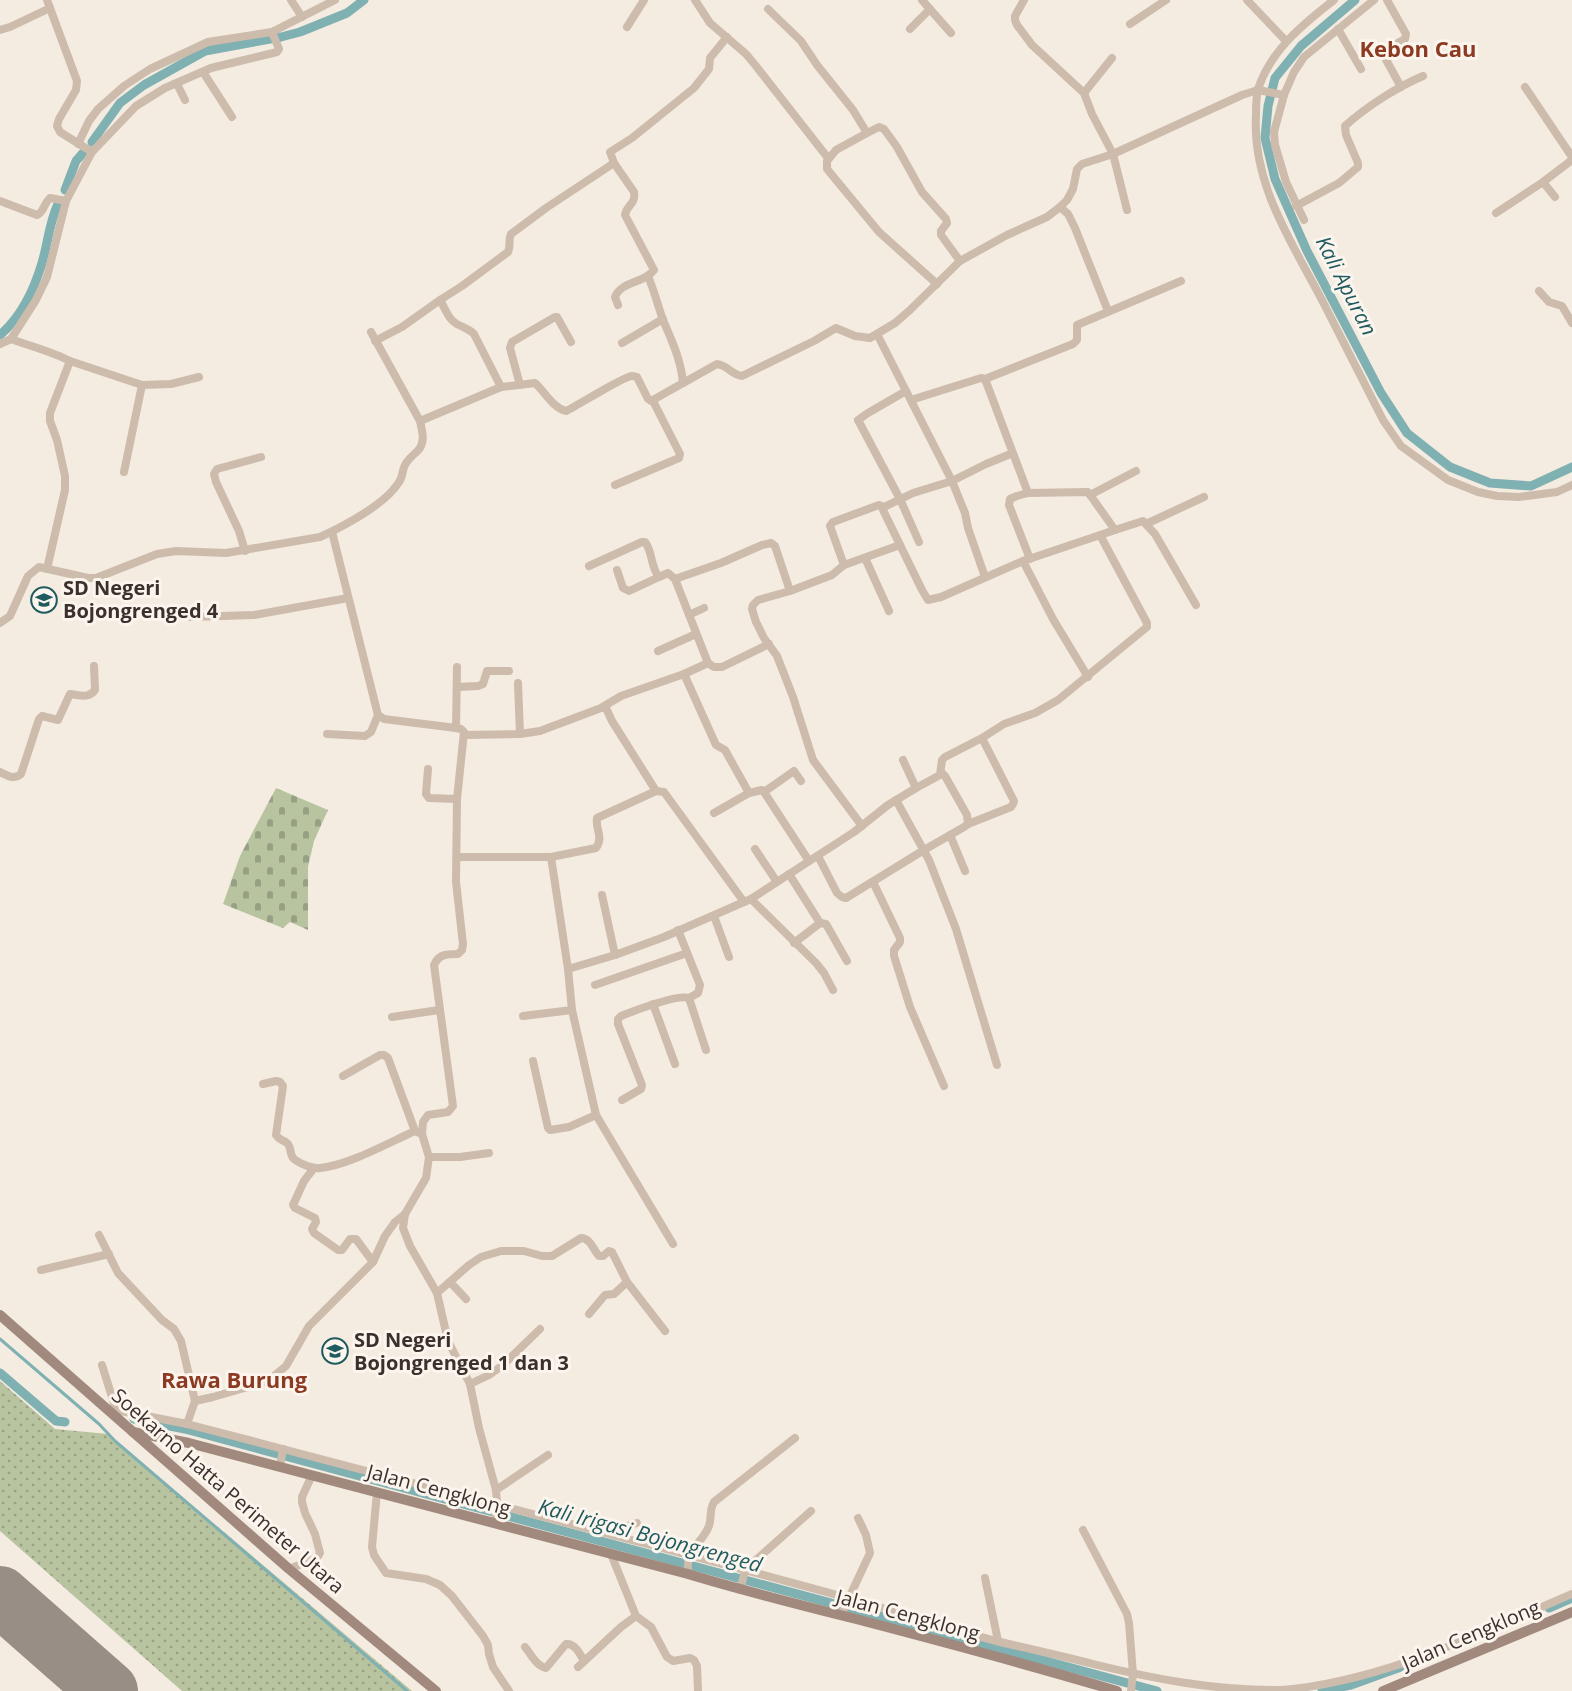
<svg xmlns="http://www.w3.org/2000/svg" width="1572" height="1691" font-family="'Open Sans',sans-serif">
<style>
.grass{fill:url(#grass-dots)}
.cemetery{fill:url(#cemetery-stones)}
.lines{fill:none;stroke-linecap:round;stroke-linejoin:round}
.stream{stroke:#7fb0b2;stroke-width:3}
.canal{stroke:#7fb0b2;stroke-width:9}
.runway{stroke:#988e86;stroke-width:60}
.minor{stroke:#cdbbac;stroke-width:8}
.secondary{stroke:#a18a7d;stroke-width:10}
.labels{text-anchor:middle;stroke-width:6;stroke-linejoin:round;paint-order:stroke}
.poi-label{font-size:20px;font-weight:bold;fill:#3b302b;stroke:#fbf5ee;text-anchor:start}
.street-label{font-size:20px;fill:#3b302b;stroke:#fbf5ee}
.water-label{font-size:21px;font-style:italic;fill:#1f5a5e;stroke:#fbf5ee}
.quarter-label{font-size:22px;font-weight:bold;fill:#8c3b22;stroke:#fbf5ee}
</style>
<defs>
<pattern id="grass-dots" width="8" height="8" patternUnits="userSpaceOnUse" patternTransform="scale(1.5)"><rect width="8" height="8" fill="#b8c4a0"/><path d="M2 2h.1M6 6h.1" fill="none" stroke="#97a083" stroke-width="1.8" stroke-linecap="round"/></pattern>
<pattern id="cemetery-stones" width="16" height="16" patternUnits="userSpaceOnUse" patternTransform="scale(1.5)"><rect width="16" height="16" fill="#b8c4a0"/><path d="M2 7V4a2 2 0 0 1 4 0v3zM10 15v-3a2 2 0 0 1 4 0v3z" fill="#97a083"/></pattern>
</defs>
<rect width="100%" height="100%" fill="#f4ebe1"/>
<polygon class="grass" points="0,1381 55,1429 108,1434 412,1691 182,1691 0,1531"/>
<polygon class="cemetery" points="276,788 328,810 314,841 308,867 308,930 290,922 283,928 223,904 240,856"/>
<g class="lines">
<polyline class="stream" points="0,1339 99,1424 115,1441 407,1691"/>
<g class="canal">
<polyline points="1355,0 1301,46 1275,78 1268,106 1265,138 1275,179 1307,251 1381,393 1407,433 1450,467 1490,483 1531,486 1572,467"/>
<polyline points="92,142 120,103 144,85 205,51 281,37 300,32 347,13 364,0"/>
<polyline points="65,190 76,161 83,153"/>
<path d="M 0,335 C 22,316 34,290 42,263 C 48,243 49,223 58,204"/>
<polyline points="0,1373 56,1421 65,1422"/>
<polyline points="134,1419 185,1429 1157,1691"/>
<polyline points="1549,1608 1572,1598"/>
<polyline points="1322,1691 1351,1685 1423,1659"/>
</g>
<polyline class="runway" points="0,1596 108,1691"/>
<g class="minor">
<polyline points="47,0 77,81 76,90 59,119 57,126 60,132 92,152"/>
<polyline points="291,0 302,17"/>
<polyline points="695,0 710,23 746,54 756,66 828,158"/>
<polyline points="922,0 951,33"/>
<polyline points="1247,0 1286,41"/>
<path d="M 1334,0 C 1303,24 1271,50 1258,89 C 1256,97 1256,108 1256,116 C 1252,185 1293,244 1323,302 C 1343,341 1363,381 1383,420 L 1401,446 L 1419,459 L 1448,480 L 1478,492 L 1497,496 L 1519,497 L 1557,492 L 1572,485"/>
<path d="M 1387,0 L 1406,34 L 1405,39 C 1397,44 1386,47 1384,56 L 1401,87"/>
<polyline points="768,9 801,41 817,65 853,110 867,133 879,127 884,129 897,147 922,192 946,219 947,223 941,231 941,235 960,261"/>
<polyline points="1130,24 1166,0"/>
<polyline points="627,27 644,0"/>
<polyline points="910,29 930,9"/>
<polyline points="1338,29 1361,69"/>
<polyline points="0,30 10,27 50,8"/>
<polyline points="203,72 232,117"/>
<polyline points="177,84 185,100"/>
<polyline points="1525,87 1572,157"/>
<polyline points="1084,93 1112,58"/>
<polyline points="867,133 836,150 827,161 827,169 879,232 937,284"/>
<polyline points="78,144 89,121 98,109 124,86 150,69 208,42 272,32 335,0"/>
<polyline points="1543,182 1555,197"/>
<path d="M 0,201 L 37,215 C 44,212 44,203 50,198 L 66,201"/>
<path d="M 1296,206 L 1339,183 L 1358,167 L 1358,163 L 1346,135 L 1345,126 C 1366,107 1397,87 1423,76"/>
<polyline points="1060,207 1068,214 1075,228 1108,311"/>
<polyline points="1127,210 1113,154 1242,95 1258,90 1284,95"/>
<polyline points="1496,213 1543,182 1572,160"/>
<polyline points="1304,220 1286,182 1275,145 1274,132 1284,95 1294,72 1304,57 1374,0"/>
<path d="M 648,276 C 654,290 658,306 663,320 C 672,341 681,360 683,383"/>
<polyline points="1539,291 1549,302 1562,306 1572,323"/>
<path d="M 618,305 L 615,297 C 621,281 645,283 654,270 L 625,215 C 626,205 636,205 634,192 L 614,163 L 610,152 L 632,138 L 694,88 L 709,69 L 710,58 L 727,37"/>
<polyline points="371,332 420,421"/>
<polyline points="877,334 952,481 965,513 968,528 985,577"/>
<path d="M 11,339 C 30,346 53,352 70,361 L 50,413 L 50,421 L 57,440 L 65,476 L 65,490 L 47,569"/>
<polyline points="375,341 402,327 440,300"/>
<polyline points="622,343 663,319"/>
<polyline points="0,344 11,339 36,300 47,277 66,201 92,152 136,106 165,88 211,68 277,52 279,49 272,32"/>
<polyline points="70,361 142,385 171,384 199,377"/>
<polyline points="520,385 510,348 512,342 555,317 557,317 571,342"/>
<path d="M 501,387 L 474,334 C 467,327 459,327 453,321 C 447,316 444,306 440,300 L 462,286 L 508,252 C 511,246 508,240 511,234 L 546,208 L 614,163"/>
<polyline points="906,391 868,413 858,420 900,499 919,542"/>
<polyline points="911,400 981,378 985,379"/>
<polyline points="1013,453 986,464 952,481 913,493 884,507 883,510 922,590 928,600 941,597 1023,561 1115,530 1088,492 1028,493 985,379 1073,344 1077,340 1077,325 1181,281"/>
<polyline points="124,472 142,385"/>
<polyline points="615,485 679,458 680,454 653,401"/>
<polyline points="1028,493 1017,496 1010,499 1009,505 1030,559"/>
<polyline points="1090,495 1136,471"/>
<polyline points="1146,524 1204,497"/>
<polyline points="1115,530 1143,521 1155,534 1196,605"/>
<path d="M 332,532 L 378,715 L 384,719 L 456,728 L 461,729 L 464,732 L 457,799 L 456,882 L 463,944 L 462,950 L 458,954 C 446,954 439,954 434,965 L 453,1106 L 448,1112 L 428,1115 L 423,1122 L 422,1134 L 429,1157 L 426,1178 L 405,1214 L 403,1228 L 410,1246 L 437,1293 L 448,1341 L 470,1384 L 479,1428 L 496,1490 L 497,1504 L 494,1523"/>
<polyline points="245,551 239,531 216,482 214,474 217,469 261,457"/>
<polyline points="865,558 889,611"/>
<polyline points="1023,561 1053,619 1088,677"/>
<polyline points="844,565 830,526 833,522 879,505 884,507"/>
<path d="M 589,566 L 642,542 L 645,542 C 653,552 650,566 659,577 L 668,573 L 675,579 L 708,663 L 714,667 L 722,667 L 769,644"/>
<polyline points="617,570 623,588 629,591 659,577"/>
<polyline points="675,579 721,563 762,545 771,543 775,546 790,591"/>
<polyline points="689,615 704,608"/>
<polyline points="191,617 254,615 348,598"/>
<path d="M 0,623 L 10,616 L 28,576 L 39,567 L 88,578 L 96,578 L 157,554 L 176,551 L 226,553 L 320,537 C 344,526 386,504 399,482 C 403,477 402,470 405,465 C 409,457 416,454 420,448 C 425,440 422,430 420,421 L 501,387 L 535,383 C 545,392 552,407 566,411 C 577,406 624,376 632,376 C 634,376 636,377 637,377 L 648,399 L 651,401 L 717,364 C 727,365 732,375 742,376 L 814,341 L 836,328 L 855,336 L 870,338 L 895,323 L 910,310 L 960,261 L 1007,235 L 1047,217 L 1060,207 L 1067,200 L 1073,189 L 1077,169 L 1082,164 L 1113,154 L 1092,114 L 1084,93 L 1032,45 L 1017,25 L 1015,20 L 1015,16 L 1024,0"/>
<polyline points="658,651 696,634"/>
<polyline points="684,674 716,745 725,750 749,793 762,790 764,792 809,861"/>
<polyline points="518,683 520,734"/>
<polyline points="457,687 478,686 483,684 487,671 509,671"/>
<polyline points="605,706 612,721 656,791"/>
<polyline points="456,728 457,667"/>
<polyline points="327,734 365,736 371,732 378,715"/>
<polyline points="464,735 520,734 540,731 601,708 621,696 684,674 708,663"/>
<polyline points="903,760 916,788"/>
<polyline points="428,769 426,794 429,798 457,799"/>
<path d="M 0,772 C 8,776 13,780 21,774 L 39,719 L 42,716 L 58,720 L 70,694 C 79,695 89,699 95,690 L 94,666"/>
<polyline points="764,792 794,771 801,781"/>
<polyline points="896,800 929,860 956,929 997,1065"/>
<polyline points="714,813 749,793"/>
<polyline points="968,824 1011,807 1013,804 1014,801 982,738"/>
<polyline points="862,826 813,760 793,697 777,656 764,638 756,622 752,609 753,605 758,600 790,591 832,575 844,565 900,545"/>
<polyline points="950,835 965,871"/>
<polyline points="755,849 777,882"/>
<polyline points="818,856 837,893 842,897 846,898 924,850 964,827 968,824 967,815 945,776 942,773"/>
<path d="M 457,857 L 551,857 L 596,848 C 604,837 595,829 597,818 L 656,791 L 664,792 L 744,902 L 751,899 L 854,832 L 888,805 L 916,788 L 940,775 L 942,760 L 945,757 L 982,738 L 1004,724 L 1035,713 L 1058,700 L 1147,627 L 1147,623 L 1100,535"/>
<polyline points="551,857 568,969 572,1010 596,1115 673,1244"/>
<polyline points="789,874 820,923 794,943"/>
<polyline points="873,882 900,938 900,942 894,950 894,956 910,1007 944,1086"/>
<polyline points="602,895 615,955"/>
<polyline points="751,899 816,963 824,973 833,990"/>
<polyline points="714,916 729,957"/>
<polyline points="820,923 826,924 847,961"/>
<polyline points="678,930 700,985 698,993 689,998 706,1050"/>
<polyline points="568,969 615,955 664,937 744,902"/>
<polyline points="595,985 687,953"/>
<polyline points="653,1004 675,1064"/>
<polyline points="523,1016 572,1010"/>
<polyline points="392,1017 439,1010"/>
<polyline points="533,1061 548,1128 550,1130 569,1127 596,1115"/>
<polyline points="343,1076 380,1055 384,1055 388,1058 415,1131"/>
<path d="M 263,1084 L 276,1081 L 280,1082 L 283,1086 L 276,1135 C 280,1141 282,1139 287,1143 C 292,1147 289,1155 294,1159 C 300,1164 313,1169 320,1168 C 349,1165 388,1143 415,1131 L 422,1134"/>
<path d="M 622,1100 L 641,1089 L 642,1085 L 618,1024 L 618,1019 L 621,1016 C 634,1011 676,994 689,998"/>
<polyline points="429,1157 460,1157 489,1153"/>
<polyline points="314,1168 304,1181 293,1205 295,1208 315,1218 316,1222 312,1229 314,1233 338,1250 342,1250 350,1239 356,1239 373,1262"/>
<polyline points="99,1235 118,1273 162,1320 174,1329 181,1341 195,1401 187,1424"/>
<polyline points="41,1270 109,1254"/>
<polyline points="450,1282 466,1299"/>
<path d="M 437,1293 L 469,1265 L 481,1257 L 501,1251 L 524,1251 L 542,1256 L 552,1256 L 581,1238 C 590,1238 593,1249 599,1256 L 603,1256 L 609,1251 L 612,1252 L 627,1282 L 665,1331"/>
<polyline points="589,1314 605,1295 614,1294 627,1282"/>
<polyline points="102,1365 116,1410 114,1413"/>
<polyline points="470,1384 489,1375 503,1365 540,1329"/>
<polyline points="195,1401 213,1397 268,1381 286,1366 309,1326 373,1262 385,1236 395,1222 405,1214"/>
<path d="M 116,1410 L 187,1424 L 260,1443 C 456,1495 653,1544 848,1598 C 899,1612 949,1629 1000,1642 C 1031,1649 1062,1656 1093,1664 C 1154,1679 1217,1691 1281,1690 C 1381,1682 1481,1633 1572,1594"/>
<polyline points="280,1466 283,1449"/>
<polyline points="496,1490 548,1455"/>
<polyline points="377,1492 372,1547 374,1555 386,1573 426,1579 440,1585 452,1596 483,1636 488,1645 489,1654 493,1667 509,1691"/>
<polyline points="1083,1530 1127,1614 1129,1623 1133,1674 1131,1691"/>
<polyline points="616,1536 624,1527 637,1523"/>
<polyline points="611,1554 636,1616 651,1627 667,1657 673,1661 690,1658 694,1660 697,1666 698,1691"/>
<polyline points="289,1569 317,1558 320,1553 315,1534 305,1513 302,1502 302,1497 312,1475"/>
<path d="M 688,1574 C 686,1544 700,1548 709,1526 C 712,1517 709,1510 714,1502 L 795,1438"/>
<polyline points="985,1578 998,1641"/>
<polyline points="740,1590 745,1571 747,1568 811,1511"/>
<polyline points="841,1615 870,1553 866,1535 858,1518"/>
<path d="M 525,1647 C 531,1654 536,1666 546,1668 L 566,1644 C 575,1643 580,1654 584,1661"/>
<polyline points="578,1667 621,1627 636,1616"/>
</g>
<g class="secondary">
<polyline points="0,1315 289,1569 436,1691"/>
<path d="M 133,1432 L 189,1443 L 688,1574 C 744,1591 800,1605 856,1619 C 944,1642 1030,1665 1117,1691"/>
<polyline points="1383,1691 1572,1612"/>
</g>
</g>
<defs>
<g id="school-ring" transform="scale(1.35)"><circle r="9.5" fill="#fbf5ee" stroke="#1f5a5e" stroke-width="1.5"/><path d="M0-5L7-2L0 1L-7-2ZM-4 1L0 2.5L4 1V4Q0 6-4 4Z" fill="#1f5a5e"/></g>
</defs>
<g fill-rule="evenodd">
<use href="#school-ring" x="44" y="600"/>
<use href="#school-ring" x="335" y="1351"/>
</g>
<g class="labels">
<g class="poi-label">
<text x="63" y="595">SD Negeri<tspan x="63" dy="23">Bojongrenged 4</tspan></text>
<text x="354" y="1347">SD Negeri<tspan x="354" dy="23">Bojongrenged 1 dan 3</tspan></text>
</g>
<g class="street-label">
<text transform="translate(439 1490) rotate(15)" y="7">Jalan Cengklong</text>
<text transform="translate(228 1491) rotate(41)" y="7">Soekarno Hatta Perimeter Utara</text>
<text transform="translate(908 1615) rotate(15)" y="7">Jalan Cengklong</text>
<text transform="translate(1471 1635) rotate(-23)" y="7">Jalan Cengklong</text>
</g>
<g class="water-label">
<text transform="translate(1346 286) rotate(63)" y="7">Kali Apuran</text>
<text transform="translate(650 1536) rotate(15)" y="7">Kali Irigasi Bojongrenged</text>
</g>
<g class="quarter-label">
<text x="1418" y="57">Kebon Cau</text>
<text x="234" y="1388">Rawa Burung</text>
</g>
</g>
</svg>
